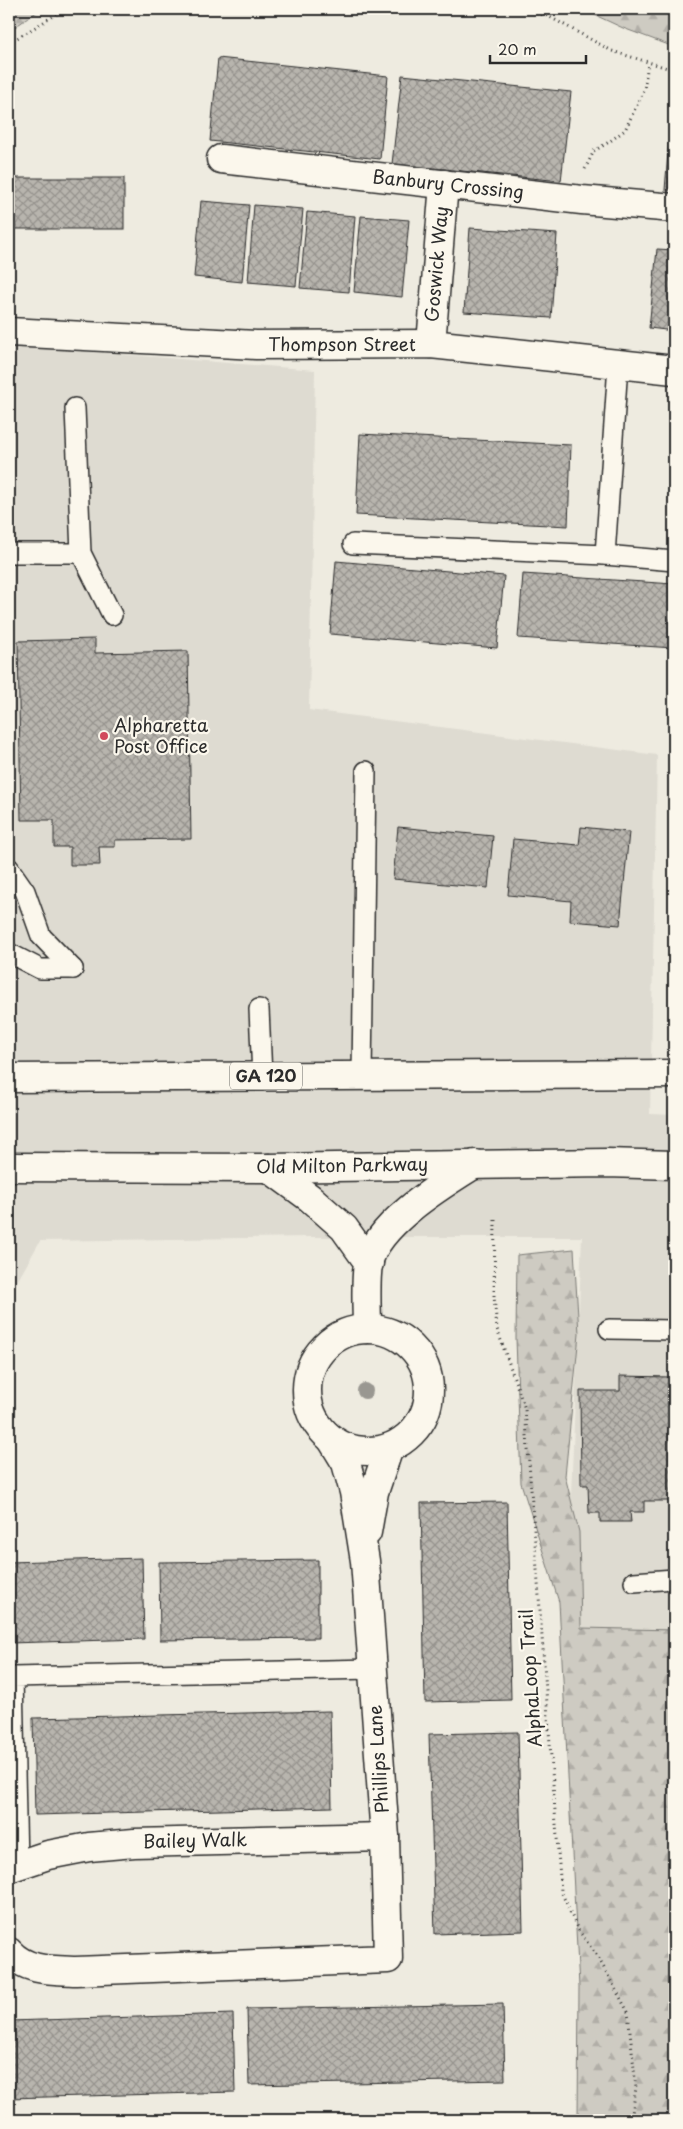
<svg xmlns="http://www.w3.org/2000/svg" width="683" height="2129" font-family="'Playpen Sans',sans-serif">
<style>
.built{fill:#dedbd1}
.forest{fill:url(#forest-firs);stroke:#7c7b76}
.building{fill:url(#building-cross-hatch);stroke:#2b2b2b}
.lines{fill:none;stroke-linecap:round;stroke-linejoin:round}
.lane-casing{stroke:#2b2b2b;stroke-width:22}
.street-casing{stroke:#2b2b2b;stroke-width:31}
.highway-casing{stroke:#2b2b2b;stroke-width:31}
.path{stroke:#2b2b2b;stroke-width:3;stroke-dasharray:1 4;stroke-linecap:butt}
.lane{stroke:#fbf7ec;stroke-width:19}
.street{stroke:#fbf7ec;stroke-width:28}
.highway{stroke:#fbf7ec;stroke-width:28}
.tree{fill:#999791}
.poi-dot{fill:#d1495b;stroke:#fbf7ec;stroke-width:2}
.labels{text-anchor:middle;stroke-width:4.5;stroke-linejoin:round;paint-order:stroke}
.shield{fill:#fbf7ec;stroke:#696865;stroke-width:1}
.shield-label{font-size:16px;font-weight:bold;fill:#2b2b2b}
.street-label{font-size:18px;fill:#2b2b2b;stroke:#fbf7ec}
.poi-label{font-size:18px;fill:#2b2b2b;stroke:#fbf7ec;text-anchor:start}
</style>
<defs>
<pattern id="forest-firs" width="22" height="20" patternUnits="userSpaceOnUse" patternTransform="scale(1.25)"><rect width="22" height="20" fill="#cecbc2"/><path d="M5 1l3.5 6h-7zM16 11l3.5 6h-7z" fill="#b1aea7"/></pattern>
<pattern id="building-cross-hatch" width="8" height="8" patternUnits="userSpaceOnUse" patternTransform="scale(1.25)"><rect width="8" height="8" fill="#b8b5ae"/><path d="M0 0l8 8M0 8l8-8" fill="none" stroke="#96938e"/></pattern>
</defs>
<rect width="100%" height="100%" fill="#eeebe0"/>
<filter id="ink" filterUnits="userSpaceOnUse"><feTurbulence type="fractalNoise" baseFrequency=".02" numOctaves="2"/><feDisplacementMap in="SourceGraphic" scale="10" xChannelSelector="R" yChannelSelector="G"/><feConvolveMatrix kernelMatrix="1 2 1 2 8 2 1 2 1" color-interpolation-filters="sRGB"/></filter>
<g filter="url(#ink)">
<polygon class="built" points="9,345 315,370 309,710 657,755 650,1114 674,1115 674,1639 565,1635 582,1237 307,1237 40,1241 9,1296"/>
<g class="forest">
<polygon points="9,9 41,9 9,31"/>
<polygon points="582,9 674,9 674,47 623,28"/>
<polygon points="574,1249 579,1334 565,1476 579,1532 581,1628 674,1630 674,2120 578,2120 579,1987 559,1602 521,1483 516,1338 517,1255"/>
</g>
<g class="building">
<polygon points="218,58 388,76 380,159 210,141"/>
<polygon points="402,75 571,92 561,181 392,164"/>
<polygon points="672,102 674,102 674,190 665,190"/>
<rect x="9" y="178" width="115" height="51"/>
<polygon points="201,201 249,205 242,282 194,277"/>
<polygon points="254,205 303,209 296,286 248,282"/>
<polygon points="307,212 355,216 349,292 300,288"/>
<polygon points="361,216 409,220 402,297 354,292"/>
<polygon points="470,228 557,234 551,318 464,312"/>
<polygon points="657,249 674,250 674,331 649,328"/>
<polygon points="360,434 571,445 568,526 356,515"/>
<polygon points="336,561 504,576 497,648 330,634"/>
<polygon points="523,574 674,584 674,648 518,638"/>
<polygon points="95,639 95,653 188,651 191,839 115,840 115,847 99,847 100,865 70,865 70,847 54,847 54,820 21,820 18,641"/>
<polygon points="398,827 493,836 488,888 393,879"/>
<polygon points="581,827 629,832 620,925 570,921 571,901 508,895 513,839 579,845"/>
<polygon points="620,1376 670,1377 670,1391 674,1391 674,1501 644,1501 644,1512 630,1512 631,1522 600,1522 600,1513 589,1513 588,1485 581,1485 580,1391 620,1391"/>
<polygon points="507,1502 511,1700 425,1702 421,1503"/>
<polygon points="142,1558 144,1639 9,1643 9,1562"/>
<polygon points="318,1560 318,1638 160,1640 159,1562"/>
<polygon points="330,1711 332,1807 35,1815 33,1718"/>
<polygon points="518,1732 523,1931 435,1934 429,1734"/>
<polygon points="503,2004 505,2080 249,2085 247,2009"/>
<polygon points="233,2014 235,2092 9,2098 9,2021"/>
</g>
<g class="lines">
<g class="lane-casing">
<g id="lane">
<polyline points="75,408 81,553 112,615"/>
<polyline points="353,544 605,555 674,561"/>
<polyline points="9,553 81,553"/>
<polyline points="605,555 618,365"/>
<polyline points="9,868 25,891 41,936 73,969"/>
<polyline points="9,953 40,969 73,969"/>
<polyline points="259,1009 262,1076"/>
<polyline points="362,1075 366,771"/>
<polyline points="609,1329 674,1330"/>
<polyline points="634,1582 674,1579"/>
<polyline points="17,1864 13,1677 372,1669"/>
</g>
</g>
<g class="street-casing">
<g id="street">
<polyline points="221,159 582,200 674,208"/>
<polyline points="9,332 256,345 431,344 674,370"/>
<polyline points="431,344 444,184"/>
<polyline points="269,1168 310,1198 344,1228 369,1263"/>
<path d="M 367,1329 C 367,1309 365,1283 368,1264 C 376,1224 443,1184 475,1164"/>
<circle cx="368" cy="1390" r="61"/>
<polyline points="367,1532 374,1492 389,1448"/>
<polyline points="9,1868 48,1855 89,1847 134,1843 385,1837"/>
<path d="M 9,1952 C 26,1971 51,1970 76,1971 L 388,1959 L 385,1837 L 365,1561 L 354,1492 L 346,1463 L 332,1440"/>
</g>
</g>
<g class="highway-casing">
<g id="highway">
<polyline points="9,1078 674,1074"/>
<polyline points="9,1167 269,1168 607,1163 674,1165"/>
</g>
</g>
<g class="path">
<polyline points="522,9 548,16 612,51 674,70"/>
<polyline points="9,43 65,9"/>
<polyline points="585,169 594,151 609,142 625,130 644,90 648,63"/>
<polyline points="495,1220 494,1296 497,1329 525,1409 561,1891 577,1928 599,1959 628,2012 636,2088 631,2120"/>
</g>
<use href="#lane" class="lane"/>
<use href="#street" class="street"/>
<use href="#highway" class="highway"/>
</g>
<circle class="tree" cx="365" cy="1391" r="8"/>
</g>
<circle class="poi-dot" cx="104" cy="736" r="5"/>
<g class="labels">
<rect class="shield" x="230" y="1062.5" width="72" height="27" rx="4"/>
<g class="shield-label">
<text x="266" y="1082">GA 120</text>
</g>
<g class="street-label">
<text transform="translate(448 185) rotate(6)" y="6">Banbury Crossing</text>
<text transform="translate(437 264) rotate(-85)" y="6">Goswick Way</text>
<text x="342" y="351">Thompson Street</text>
<text transform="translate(342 1166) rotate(-1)" y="6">Old Milton Parkway</text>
<text transform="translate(531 1678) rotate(-94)" y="6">AlphaLoop Trail</text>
<text transform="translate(379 1759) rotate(-94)" y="6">Phillips Lane</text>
<text transform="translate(195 1841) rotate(-1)" y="6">Bailey Walk</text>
</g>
<g class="poi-label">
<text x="114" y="732">Alpharetta<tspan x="114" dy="21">Post Office</tspan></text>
</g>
</g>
<rect width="683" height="2129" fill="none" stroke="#fbf7ec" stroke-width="30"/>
<rect x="15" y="15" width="653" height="2099" fill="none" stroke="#2b2b2b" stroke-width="2" filter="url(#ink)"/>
<path d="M490 55v8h96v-8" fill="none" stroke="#2b2b2b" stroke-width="2.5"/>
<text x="498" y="55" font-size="15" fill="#2b2b2b" stroke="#fbf7ec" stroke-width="4" paint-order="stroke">20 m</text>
</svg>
